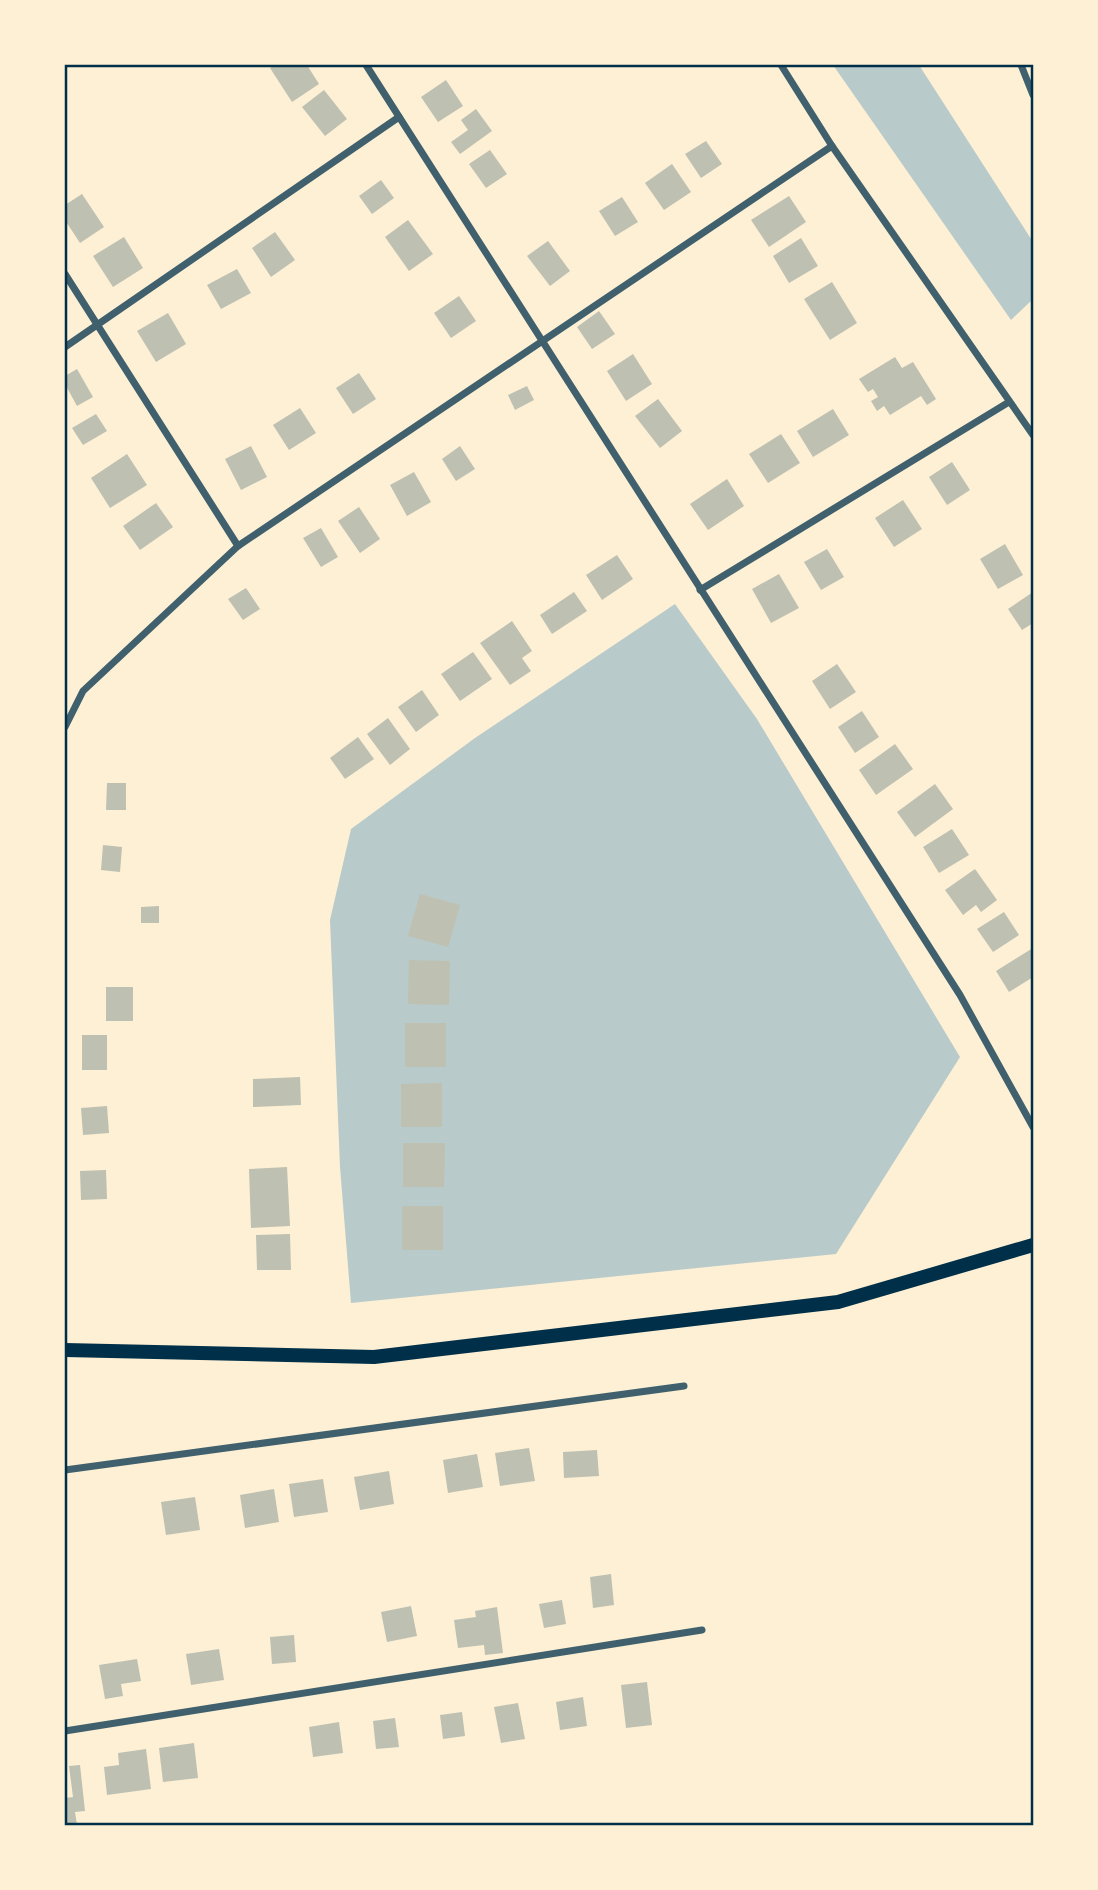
<svg xmlns="http://www.w3.org/2000/svg" width="1098" height="1890" font-family="'Times New Roman',serif">
<style>
.green{fill:#b9caca}
.building{fill:#bec0b2}
.lines{fill:none;stroke-linecap:round;stroke-linejoin:round}
.minor{stroke:#3f606c;stroke-width:7}
.secondary{stroke:#003049;stroke-width:14}
.neatline{fill:none;stroke:#003049;stroke-width:2.5}
</style>
<rect width="100%" height="100%" fill="#fdf0d5"/>
<g class="green">
<polygon points="833,65 919,65 1033,242 1033,299 1011,320"/>
<polygon points="675,604 757,719 960,1057 836,1254 351,1303 340,1167 330,920 351,829 475,738"/>
</g>
<g class="building">
<polygon points="275,65 307,65 319,84 292,102 270,68"/>
<polygon points="446,80 463,106 438,122 421,97"/>
<polygon points="324,90 347,119 325,136 302,107"/>
<polygon points="476,109 492,131 460,154 451,142 468,130 461,120"/>
<polygon points="706,141 722,164 701,178 685,154"/>
<polygon points="490,150 507,174 486,188 469,164"/>
<polygon points="672,164 691,192 664,210 645,183"/>
<polygon points="381,180 394,198 372,214 359,196"/>
<polygon points="82,194 104,227 80,243 65,220 65,205"/>
<polygon points="789,196 806,222 769,247 751,220"/>
<polygon points="622,197 638,222 615,236 599,211"/>
<polygon points="408,220 433,254 409,271 385,237"/>
<polygon points="275,232 295,260 271,277 252,248"/>
<polygon points="124,237 143,268 113,287 93,256"/>
<polygon points="801,238 818,266 789,283 773,256"/>
<polygon points="548,241 570,271 550,286 527,256"/>
<polygon points="237,269 251,293 221,309 207,285"/>
<polygon points="832,282 857,323 830,340 804,299"/>
<polygon points="459,296 476,321 451,338 434,313"/>
<polygon points="599,311 615,334 592,349 577,327"/>
<polygon points="168,313 186,344 156,362 137,331"/>
<polygon points="633,354 652,384 626,401 607,371"/>
<polygon points="895,357 902,368 913,362 936,399 927,405 921,396 890,415 884,406 877,411 871,401 878,397 873,389 868,392 859,379"/>
<polygon points="77,369 93,397 77,406 65,384 65,376"/>
<polygon points="359,373 376,399 353,414 336,388"/>
<polygon points="527,386 534,400 515,410 508,395"/>
<polygon points="658,399 682,431 660,448 635,416"/>
<polygon points="300,408 316,433 289,450 273,425"/>
<polygon points="833,409 849,435 813,457 797,431"/>
<polygon points="96,414 107,431 83,445 72,428"/>
<polygon points="781,434 800,463 768,483 749,454"/>
<polygon points="251,446 267,477 241,490 225,459"/>
<polygon points="460,446 475,469 456,481 442,459"/>
<polygon points="127,454 147,485 110,508 91,478"/>
<polygon points="952,462 970,490 947,505 929,477"/>
<polygon points="414,472 431,502 407,516 390,485"/>
<polygon points="727,479 744,506 708,530 690,504"/>
<polygon points="903,500 922,529 894,547 875,518"/>
<polygon points="156,503 173,527 140,550 123,526"/>
<polygon points="359,507 380,539 360,553 338,521"/>
<polygon points="321,528 338,557 321,567 303,538"/>
<polygon points="1005,544 1023,575 998,589 980,559"/>
<polygon points="827,549 844,577 821,590 804,562"/>
<polygon points="617,555 633,579 602,600 586,575"/>
<polygon points="779,574 799,608 771,623 752,589"/>
<polygon points="246,588 260,609 243,620 228,599"/>
<polygon points="574,592 587,611 552,634 540,615"/>
<polygon points="1033,592 1033,623 1022,630 1008,609"/>
<polygon points="512,621 532,651 522,658 531,671 510,685 480,643"/>
<polygon points="473,652 492,679 460,701 441,674"/>
<polygon points="837,664 856,692 830,709 812,681"/>
<polygon points="422,690 439,715 416,732 398,707"/>
<polygon points="862,711 879,737 855,753 838,727"/>
<polygon points="388,718 410,749 390,765 367,734"/>
<polygon points="358,737 374,759 345,779 330,758"/>
<polygon points="895,744 913,769 876,795 859,770"/>
<polygon points="107,783 126,783 126,810 106,810"/>
<polygon points="935,784 953,809 915,837 897,812"/>
<polygon points="952,829 969,855 939,873 923,847"/>
<polygon points="103,845 122,847 120,872 101,870"/>
<polygon points="975,869 997,900 981,912 976,905 963,915 945,890"/>
<polygon points="420,894 460,905 448,947 408,936"/>
<polygon points="159,906 159,923 141,923 141,907"/>
<polygon points="1004,912 1019,935 993,952 977,929"/>
<polygon points="1033,948 1033,977 1009,992 996,971"/>
<polygon points="409,960 450,961 449,1005 408,1004"/>
<rect x="106" y="987" width="27" height="34"/>
<rect x="405" y="1023" width="41" height="44"/>
<rect x="82" y="1035" width="25" height="35"/>
<polygon points="300,1077 301,1105 253,1107 253,1079"/>
<polygon points="442,1083 442,1127 401,1127 401,1084"/>
<polygon points="107,1106 109,1133 83,1135 81,1108"/>
<polygon points="403,1143 445,1143 444,1187 403,1187"/>
<polygon points="287,1167 290,1226 251,1228 249,1169"/>
<polygon points="106,1170 107,1199 81,1200 80,1171"/>
<rect x="402" y="1206" width="41" height="44"/>
<polygon points="290,1234 291,1270 257,1270 256,1235"/>
<polygon points="529,1448 535,1481 500,1486 495,1453"/>
<polygon points="597,1450 599,1476 564,1478 563,1452"/>
<polygon points="477,1454 483,1487 448,1493 443,1460"/>
<polygon points="389,1471 394,1504 360,1510 354,1477"/>
<polygon points="323,1479 328,1512 294,1517 289,1484"/>
<polygon points="274,1489 279,1522 245,1528 240,1495"/>
<polygon points="195,1497 200,1530 166,1535 161,1502"/>
<polygon points="611,1574 614,1605 593,1608 590,1577"/>
<polygon points="562,1600 566,1624 544,1628 539,1604"/>
<polygon points="411,1606 417,1636 387,1642 381,1612"/>
<polygon points="497,1607 503,1653 485,1655 484,1645 458,1648 454,1620 476,1617 475,1611"/>
<polygon points="294,1635 296,1662 272,1664 270,1637"/>
<polygon points="219,1649 224,1680 191,1685 186,1654"/>
<polygon points="137,1659 141,1681 121,1684 123,1696 105,1699 99,1665"/>
<polygon points="647,1682 652,1725 626,1728 621,1685"/>
<polygon points="583,1697 587,1726 560,1730 556,1702"/>
<polygon points="518,1703 525,1739 501,1743 494,1707"/>
<polygon points="462,1712 465,1736 443,1739 440,1715"/>
<polygon points="395,1718 399,1747 376,1749 373,1721"/>
<polygon points="339,1722 343,1753 313,1757 309,1727"/>
<polygon points="194,1743 198,1778 163,1782 159,1748"/>
<polygon points="146,1749 151,1789 107,1795 104,1767 119,1765 118,1753"/>
<polygon points="80,1765 85,1811 75,1812 77,1825 65,1825 65,1798 73,1797 69,1766"/>
</g>
<g class="lines">
<g class="minor">
<polyline points="366,65 960,995 1033,1127"/>
<polyline points="781,65 832,146 1033,435"/>
<polyline points="1021,65 1033,95"/>
<polyline points="65,274 238,546"/>
<polyline points="65,347 399,117"/>
<polyline points="700,590 1009,402"/>
<polyline points="65,727 83,691 238,546 832,146"/>
<polyline points="65,1470 684,1386"/>
<polyline points="65,1731 702,1630"/>
</g>
<polyline class="secondary" points="65,1350 374,1357 838,1302 1033,1245"/>
</g>
<rect width="1098" height="1890" fill="none" stroke="#fdf0d5" stroke-width="133"/>
<rect x="66" y="66" width="966" height="1758" class="neatline"/>
</svg>
